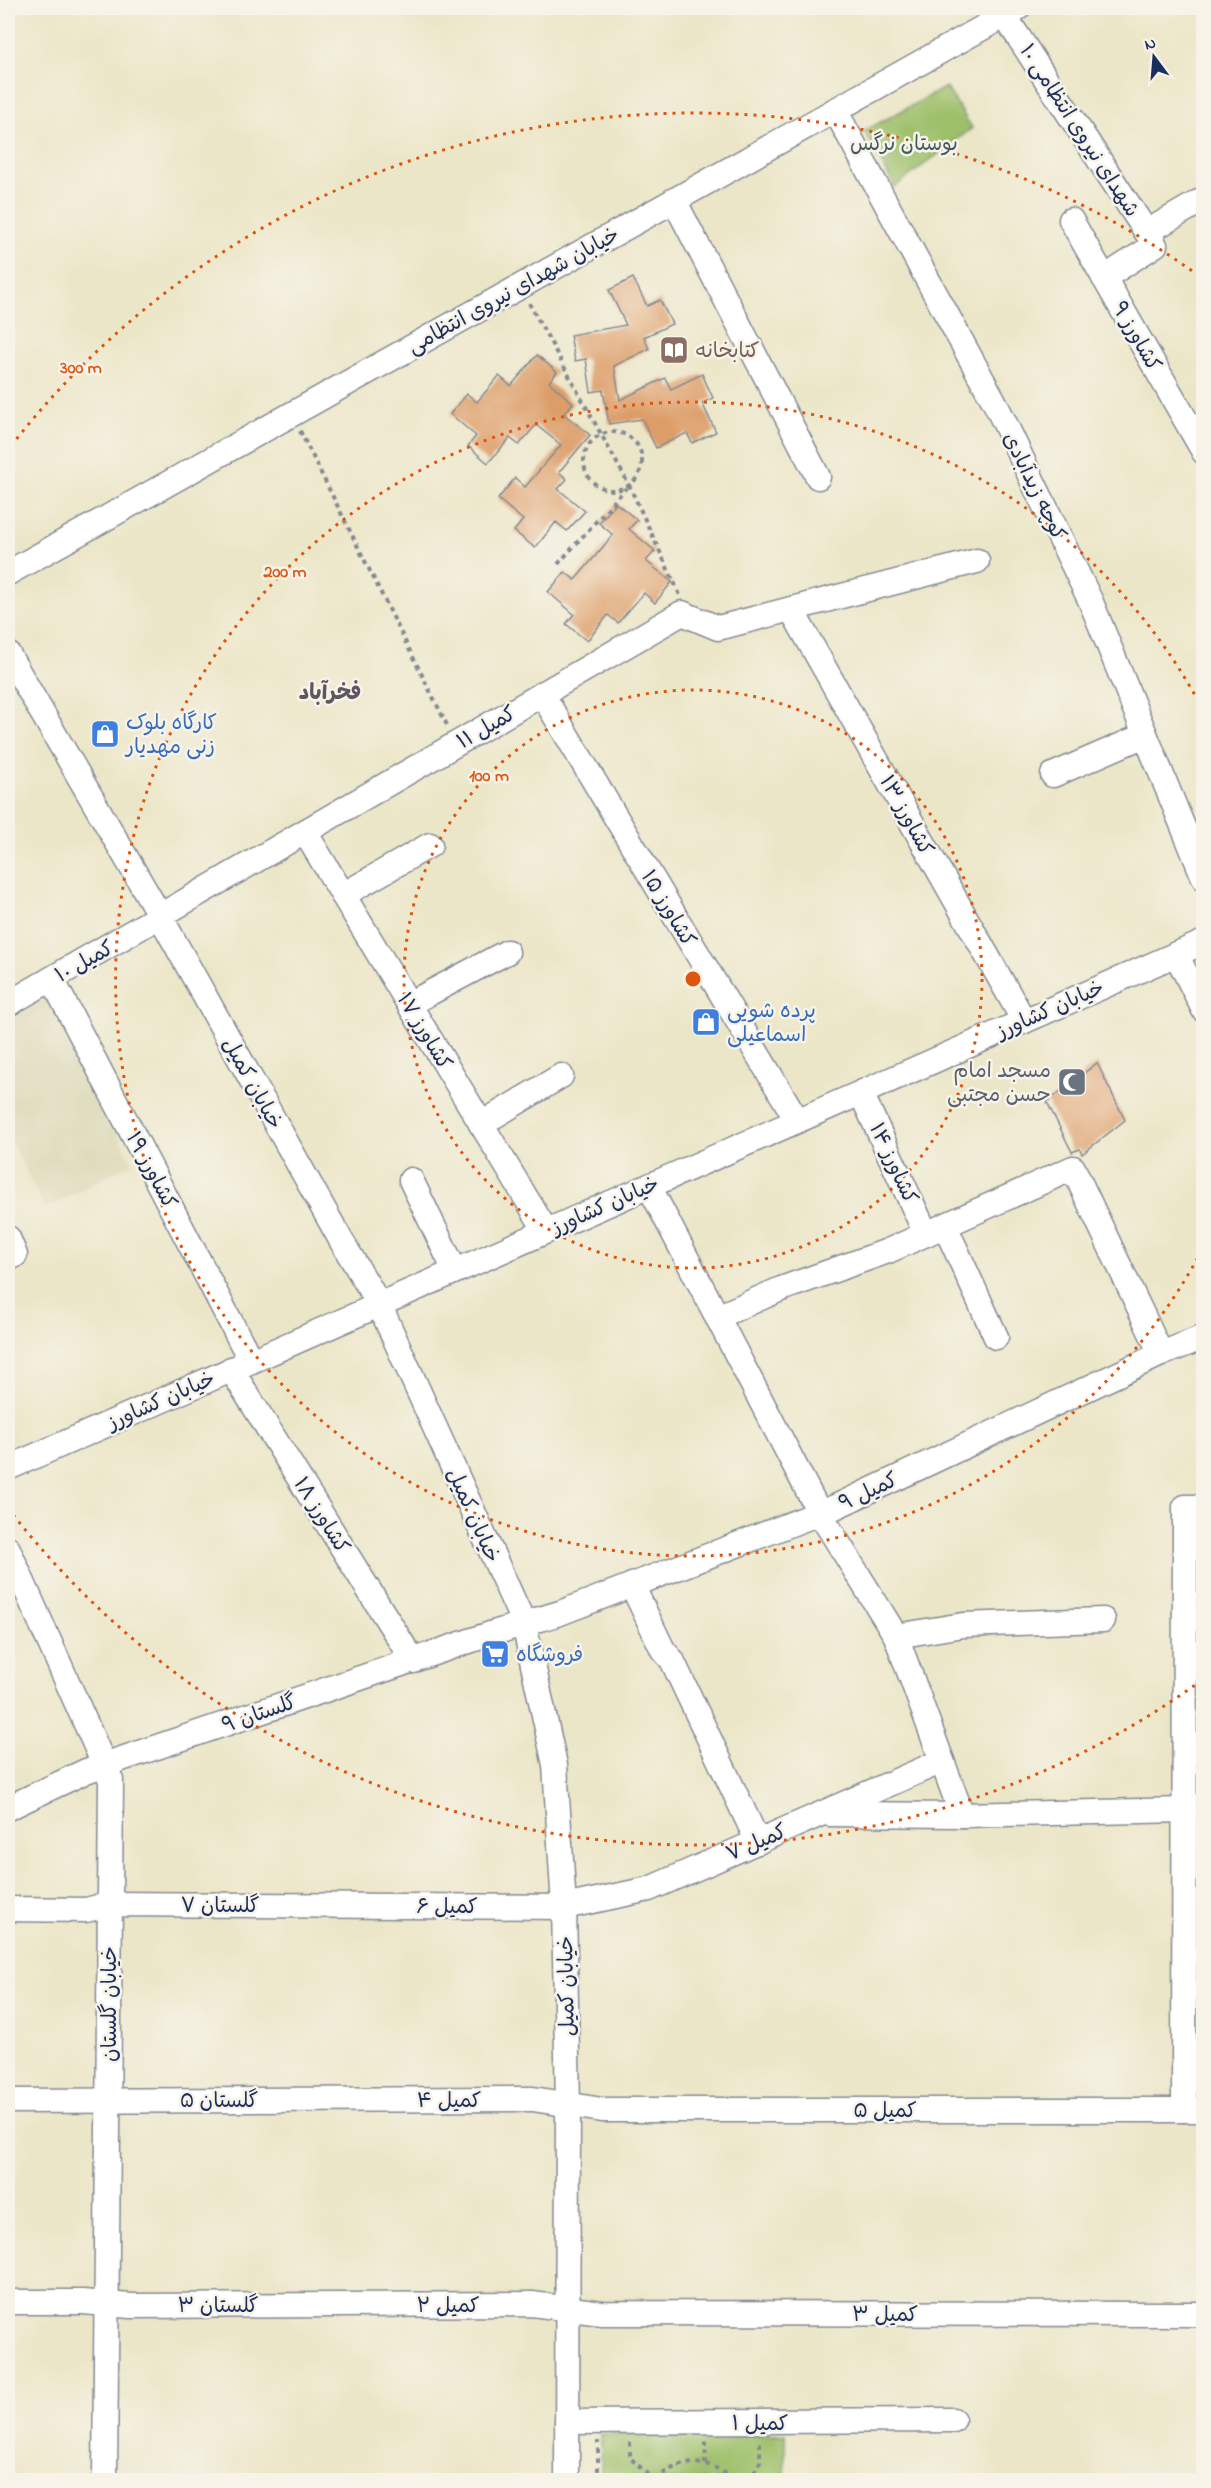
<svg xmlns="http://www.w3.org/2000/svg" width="1211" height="2488" font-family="'Indie Flower','Playpen Sans Arabic',sans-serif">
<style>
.built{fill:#ddd9b8}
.green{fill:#9ec06a;stroke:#5c7864;stroke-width:1.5}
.building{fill:#dd9d68}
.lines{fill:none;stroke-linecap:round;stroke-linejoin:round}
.minor-casing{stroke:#848a93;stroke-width:27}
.path{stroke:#848a93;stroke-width:4;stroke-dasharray:4.5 4.5;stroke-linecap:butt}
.minor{stroke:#fff;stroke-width:24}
.ring{fill:none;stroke:#de5710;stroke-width:3;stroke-dasharray:3 6}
.labels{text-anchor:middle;stroke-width:5;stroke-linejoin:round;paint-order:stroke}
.street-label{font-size:21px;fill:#1b2f5e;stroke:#f7f3e8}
.park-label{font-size:21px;fill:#425a62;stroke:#f7f3e8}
.education-label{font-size:21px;fill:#785e54;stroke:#f7f3e8;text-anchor:start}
.shop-label{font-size:21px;fill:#366cbe;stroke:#f7f3e8;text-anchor:start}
.worship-label{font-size:21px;fill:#5b616d;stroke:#f7f3e8;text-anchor:end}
.neighbourhood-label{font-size:22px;font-weight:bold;fill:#5f5662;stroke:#f7f3e8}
.centre{fill:#de5710;stroke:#f7f3e8;stroke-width:3}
.ring-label{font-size:18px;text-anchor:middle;font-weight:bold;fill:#de5710;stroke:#f7f3e8;stroke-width:5;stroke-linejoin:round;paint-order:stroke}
</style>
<rect width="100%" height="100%" fill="#f7f3e8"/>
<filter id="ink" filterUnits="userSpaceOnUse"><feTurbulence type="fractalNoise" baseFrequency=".0167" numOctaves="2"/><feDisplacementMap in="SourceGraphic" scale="12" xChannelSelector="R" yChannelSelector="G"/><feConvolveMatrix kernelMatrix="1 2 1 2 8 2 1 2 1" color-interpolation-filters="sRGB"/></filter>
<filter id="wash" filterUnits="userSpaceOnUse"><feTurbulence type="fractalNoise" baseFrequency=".008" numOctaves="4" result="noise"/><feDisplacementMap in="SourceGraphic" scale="24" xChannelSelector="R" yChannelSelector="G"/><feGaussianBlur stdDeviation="1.35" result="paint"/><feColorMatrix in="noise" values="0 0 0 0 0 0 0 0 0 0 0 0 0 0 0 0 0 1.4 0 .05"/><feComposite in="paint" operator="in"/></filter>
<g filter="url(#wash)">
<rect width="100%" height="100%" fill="#ece6c8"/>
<polygon class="built" points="46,999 132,1163 45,1209 8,1134 8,1021"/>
<g class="green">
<polygon points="946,87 972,128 895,187 864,131"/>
<rect x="601" y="2434" width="184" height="46"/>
</g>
<g id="blocks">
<g class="building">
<polygon points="633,278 647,306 660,300 672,324 644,337 649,349 614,366 620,400 665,378 671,389 702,374 713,398 702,403 716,432 692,443 687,433 656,448 642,419 609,424 603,390 591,392 586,359 575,361 570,335 626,325 609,290"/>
<polygon points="537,355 557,372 549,382 573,403 564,414 590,435 559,472 567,479 558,489 585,511 567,531 556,522 535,548 514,531 523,520 498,499 515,478 525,487 561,445 536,425 519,445 510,438 488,463 468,446 476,436 450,414 467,394 477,402 499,376 511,386"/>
<polygon points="616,503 637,520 629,529 655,551 646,561 672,582 655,603 644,593 618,623 608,615 587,641 566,624 574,614 548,592 565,572 575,580 613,535 599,523"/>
<polygon points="1097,1063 1125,1120 1082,1154 1080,1149 1072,1152 1047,1102"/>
</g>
</g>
</g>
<g filter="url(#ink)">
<use href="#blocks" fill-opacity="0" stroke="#848a93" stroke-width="1.5"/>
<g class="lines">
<g class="minor-casing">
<g id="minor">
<polyline points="1004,15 1155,245 1104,278"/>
<polyline points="835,110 995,403 1091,602 1204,878"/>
<polyline points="674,200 818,477"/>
<polyline points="1071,220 1204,452"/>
<polyline points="1147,232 1204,199"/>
<polyline points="8,573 1018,8"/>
<polyline points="791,609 1024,1021"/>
<polyline points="8,654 160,916 342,1242 379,1304 524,1624 555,1765 564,1907 568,2104 567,2480"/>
<polyline points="542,694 797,1120"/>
<polyline points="1053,775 1145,735"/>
<polyline points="305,832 546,1231"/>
<polyline points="343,895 430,845"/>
<polyline points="1176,954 1204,1010"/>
<polyline points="52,979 251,1361"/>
<polyline points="8,1004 682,613 718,628 977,561"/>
<polyline points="409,1004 507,952"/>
<polyline points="861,1093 926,1234"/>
<polyline points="481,1124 561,1076"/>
<polyline points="411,1180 455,1271"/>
<polyline points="649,1186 819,1512 896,1636 962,1815"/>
<polyline points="945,1226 996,1337"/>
<polyline points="8,1238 15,1255 8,1259"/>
<polyline points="717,1317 781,1289 888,1251 1073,1168 1161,1354"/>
<polyline points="231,1369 413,1661"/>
<polyline points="8,1468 1204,942"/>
<polyline points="8,1549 111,1780 105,2480"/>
<polyline points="632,1585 663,1650 672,1660 758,1842"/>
<polyline points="896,1636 963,1625 1103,1620"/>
<polyline points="8,1808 86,1771 490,1634 560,1613 835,1507 1161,1354 1204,1337"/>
<polyline points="830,1814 962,1815 1185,1810"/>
<polyline points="8,1909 86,1910 110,1904 564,1907 649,1889 942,1761"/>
<polyline points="8,2101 533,2099 602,2110 1204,2110"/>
<polyline points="1184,2110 1185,1507 1204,1507"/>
<polyline points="8,2302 83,2302 130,2306 532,2304 602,2313 1204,2314"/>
<polyline points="567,2422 953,2420"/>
</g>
</g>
<g class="path">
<polyline points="529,303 629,485 680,595"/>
<polyline points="300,431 447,725"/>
<circle cx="613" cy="461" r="29"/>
<polyline points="558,564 626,488"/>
<polyline points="630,2442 630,2458 655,2480"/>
<polyline points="705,2464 706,2441"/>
<polyline points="598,2480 598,2441"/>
<path d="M 656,2480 C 677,2459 710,2456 731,2480"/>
<polyline points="722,2480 727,2475"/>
<polyline points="749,2480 760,2462 760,2442"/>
</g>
<use href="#minor" class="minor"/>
</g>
</g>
<g class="ring">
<circle cx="693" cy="979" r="289"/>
<path d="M1202 1250A577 577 0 1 1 1202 708"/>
<path d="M1202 1680A866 866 0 0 1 11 1512M11 446A866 866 0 0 1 1202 278"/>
</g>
<defs>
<g id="library-square" transform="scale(1.5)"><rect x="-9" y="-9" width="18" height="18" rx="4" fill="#8d6e63" stroke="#f7f3e8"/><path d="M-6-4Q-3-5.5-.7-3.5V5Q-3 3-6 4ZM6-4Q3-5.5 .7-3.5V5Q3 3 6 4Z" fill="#fff"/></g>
<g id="shop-square" transform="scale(1.5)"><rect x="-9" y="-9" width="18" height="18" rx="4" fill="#3f7fe0" stroke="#f7f3e8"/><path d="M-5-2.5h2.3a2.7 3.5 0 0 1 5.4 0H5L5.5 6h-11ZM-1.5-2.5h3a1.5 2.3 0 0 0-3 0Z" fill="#fff"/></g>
<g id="mosque-square" transform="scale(1.5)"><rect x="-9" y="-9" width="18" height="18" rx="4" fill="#6b7280" stroke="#f7f3e8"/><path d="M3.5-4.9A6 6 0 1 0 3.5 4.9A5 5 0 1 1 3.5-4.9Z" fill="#fff"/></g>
<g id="supermarket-square" transform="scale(1.5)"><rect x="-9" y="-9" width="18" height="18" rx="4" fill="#3f7fe0" stroke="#f7f3e8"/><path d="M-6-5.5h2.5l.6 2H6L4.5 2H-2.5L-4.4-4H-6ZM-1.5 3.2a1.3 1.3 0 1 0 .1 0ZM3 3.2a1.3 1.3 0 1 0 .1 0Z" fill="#fff"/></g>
</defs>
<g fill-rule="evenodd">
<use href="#library-square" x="674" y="350"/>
<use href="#shop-square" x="105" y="734"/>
<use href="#shop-square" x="706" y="1022"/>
<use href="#mosque-square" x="1072" y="1082"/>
<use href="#supermarket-square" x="495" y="1654"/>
</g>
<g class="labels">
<g class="street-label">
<text transform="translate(1080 130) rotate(57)" y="7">شهدای نیروی انتظامی ۱۰</text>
<text transform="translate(513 290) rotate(-29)" y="7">خیابان شهدای نیروی انتظامی</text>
<text transform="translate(1137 336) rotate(60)" y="7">کشاورز ۹</text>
<text transform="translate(1035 486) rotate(64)" y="7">کوچه زیدآبادی</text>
<text transform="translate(486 727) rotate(-30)" y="7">کمیل ۱۱</text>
<text transform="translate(907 815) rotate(61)" y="7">کشاورز ۱۳</text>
<text transform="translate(669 908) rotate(59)" y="7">کشاورز ۱۵</text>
<text transform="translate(84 961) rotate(-29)" y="7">کمیل ۱۰</text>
<text transform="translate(1050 1009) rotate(-24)" y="7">خیابان کشاورز</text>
<text transform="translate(425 1031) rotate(59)" y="7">کشاورز ۱۷</text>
<text transform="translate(253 1083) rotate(61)" y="7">خیابان کمیل</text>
<text transform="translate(894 1163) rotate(65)" y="7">کشاورز ۱۴</text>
<text transform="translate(152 1170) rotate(62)" y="7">کشاورز ۱۹</text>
<text transform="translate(605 1205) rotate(-24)" y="7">خیابان کشاورز</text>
<text transform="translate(161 1400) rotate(-24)" y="7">خیابان کشاورز</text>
<text transform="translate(868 1491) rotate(-25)" y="7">کمیل ۹</text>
<text transform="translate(322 1515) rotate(58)" y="7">کشاورز ۱۸</text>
<text transform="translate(474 1515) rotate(66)" y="7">خیابان کمیل</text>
<text transform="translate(259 1713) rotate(-19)" y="7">گلستان ۹</text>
<text transform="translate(756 1842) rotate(-23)" y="7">کمیل ۷</text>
<text x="220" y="1912">گلستان ۷</text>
<text x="447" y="1913">کمیل ۶</text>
<text transform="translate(566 1986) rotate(-91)" y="7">خیابان کمیل</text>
<text transform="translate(109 2004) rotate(-90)" y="7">خیابان گلستان</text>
<text x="219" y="2107">گلستان ۵</text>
<text x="449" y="2107">کمیل ۴</text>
<text x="885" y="2117">کمیل ۵</text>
<text x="218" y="2312">گلستان ۳</text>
<text x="448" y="2312">کمیل ۲</text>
<text x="885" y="2321">کمیل ۳</text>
<text x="760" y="2430">کمیل ۱</text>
</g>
<g class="park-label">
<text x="904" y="150">بوستان نرگس</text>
</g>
<g class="education-label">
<text x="695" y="357">کتابخانه</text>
</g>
<g class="shop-label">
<text x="126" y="729">کارگاه بلوک<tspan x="126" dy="24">زنی مهدیار</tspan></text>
<text x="727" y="1017">پرده شویی<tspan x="727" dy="24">اسماعیلی</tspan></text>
<text x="516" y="1661">فروشگاه</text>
</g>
<g class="worship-label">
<text x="1051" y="1077">مسجد امام<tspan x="1051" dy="24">حسن مجتبی</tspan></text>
</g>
<g class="neighbourhood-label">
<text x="330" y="699">فخرآباد</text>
</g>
</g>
<circle cx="693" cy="979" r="9" class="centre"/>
<g class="ring-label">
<text x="81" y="373">300 m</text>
<text x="285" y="577">200 m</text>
<text x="489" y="781">100 m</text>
</g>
<rect width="1211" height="2488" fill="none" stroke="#f7f3e8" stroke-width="30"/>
<g transform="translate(1154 57) rotate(344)" stroke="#f7f3e8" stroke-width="4.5" paint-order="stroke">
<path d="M0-4.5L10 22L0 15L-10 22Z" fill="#1b2f5e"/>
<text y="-9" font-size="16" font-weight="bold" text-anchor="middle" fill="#1b2f5e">N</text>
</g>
</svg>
